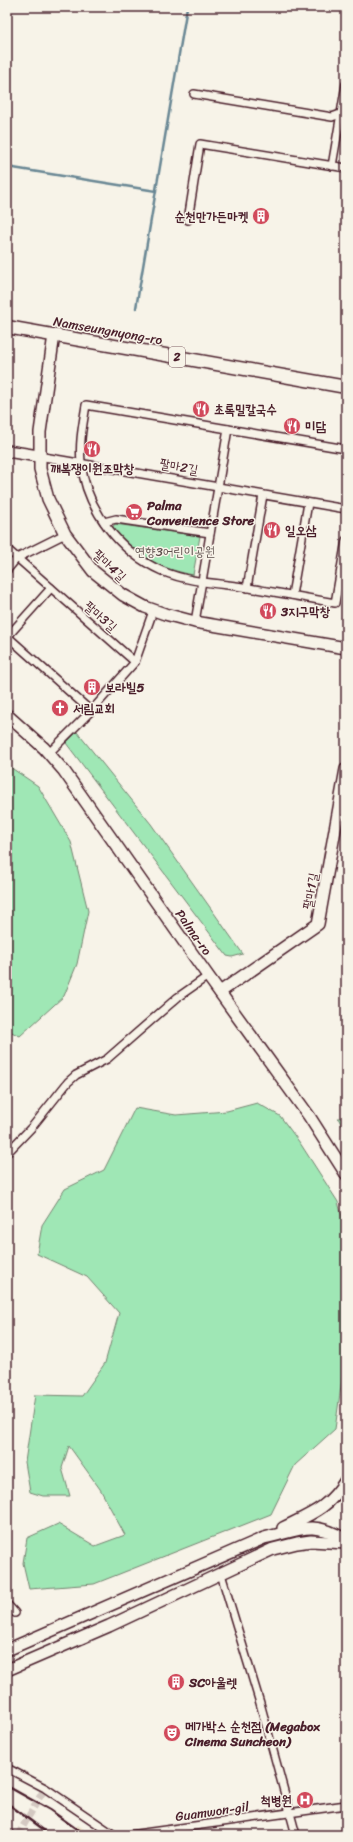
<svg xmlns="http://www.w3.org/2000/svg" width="353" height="1842" font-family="Sriracha,'Poor Story',sans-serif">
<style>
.built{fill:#ece2cc}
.green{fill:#9fe7b5;stroke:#748370}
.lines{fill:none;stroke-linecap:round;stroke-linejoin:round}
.stream{stroke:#698794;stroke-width:2.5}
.street-tunnel{stroke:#d4c9c2;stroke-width:7;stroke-dasharray:7 3.5;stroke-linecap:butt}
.street-casing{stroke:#4a1f2b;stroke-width:10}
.secondary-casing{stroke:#4a1f2b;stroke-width:14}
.primary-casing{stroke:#4a1f2b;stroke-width:15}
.street{stroke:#f7f3e8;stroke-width:7}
.secondary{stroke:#f7f3e8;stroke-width:11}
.primary{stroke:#f7f3e8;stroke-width:12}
.rail{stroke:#4a1f2b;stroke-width:2.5}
.labels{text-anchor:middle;stroke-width:3;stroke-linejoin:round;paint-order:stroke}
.shield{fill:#f7f3e8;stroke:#7e5f64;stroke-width:1}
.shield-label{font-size:12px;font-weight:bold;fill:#4a1f2b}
.poi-label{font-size:13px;font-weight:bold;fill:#4a1f2b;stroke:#f7f3e8;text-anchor:start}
.street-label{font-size:13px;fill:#4a1f2b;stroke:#f7f3e8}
.park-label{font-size:13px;fill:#5f514e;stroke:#f7f3e8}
</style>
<rect width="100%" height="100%" fill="#f7f3e8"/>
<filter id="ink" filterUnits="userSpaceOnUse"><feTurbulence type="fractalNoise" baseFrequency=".025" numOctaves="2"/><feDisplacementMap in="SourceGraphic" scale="8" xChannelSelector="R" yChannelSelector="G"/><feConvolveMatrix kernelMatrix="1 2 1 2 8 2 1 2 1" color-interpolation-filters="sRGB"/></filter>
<g filter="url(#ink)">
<polygon class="built" points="78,1825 92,1835 68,1835"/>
<g class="green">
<path d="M 115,524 L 200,536 L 193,575 C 154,567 140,556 111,529 Z"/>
<polygon points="77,732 151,824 243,954 232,957 227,956 66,743"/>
<polygon points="7,765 38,786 71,842 88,911 77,964 64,996 20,1036 7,1030"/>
<polygon points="257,1103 280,1116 300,1143 338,1202 346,1231 346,1351 335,1429 295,1465 271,1514 94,1584 29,1589 23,1563 27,1538 58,1524 95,1546 125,1535 100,1489 69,1446 62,1468 70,1496 43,1496 30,1492 25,1462 35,1395 82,1396 105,1363 119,1313 87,1277 37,1254 42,1225 65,1189 104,1170 135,1108 176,1115 227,1111"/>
<polygon points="338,1118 346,1118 346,1133"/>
</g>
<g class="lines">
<g class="stream">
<polyline points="7,167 156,191"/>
<polyline points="136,308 187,7"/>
</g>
<polyline class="street-tunnel" points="18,1835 45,1788"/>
<g class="street-casing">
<g id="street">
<polyline points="194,94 332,117 346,112"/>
<polyline points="332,166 346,84"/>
<polyline points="188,220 200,144 346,168"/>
<path d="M 228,429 L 86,405 C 83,424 79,442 81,462 C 86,509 119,552 162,571 C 185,581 212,583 236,586 C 269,591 302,597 335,603 L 346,540"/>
<polyline points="38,456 346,509"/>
<polyline points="104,522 116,519 210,533"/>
<polyline points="7,549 135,662"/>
<polyline points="7,570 17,558 65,534"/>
<polyline points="247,588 263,495"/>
<polyline points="292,595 308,503"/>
<polyline points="195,622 228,429 346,449"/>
<polyline points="7,636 91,711 135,662 153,611"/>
<polyline points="8,636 51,588"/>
<polyline points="49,753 91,711"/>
<polyline points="7,1153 32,1127 68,1082 76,1075 107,1059 178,997 208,976"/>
<polyline points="221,1574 260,1703 296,1835"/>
<polyline points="7,1604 15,1613"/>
<polyline points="7,1768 45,1788 114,1835"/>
<polyline points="7,1832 11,1835"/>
<polyline points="129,1835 346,1805"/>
</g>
</g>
<g class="secondary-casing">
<g id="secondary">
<polyline points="54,335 40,432 40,469 48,499 65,534 93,571 123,595 145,607 165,614 195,622 346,648"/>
<polyline points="7,451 38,456"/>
<polyline points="7,715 44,748 64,771 208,976 309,1116 346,1174"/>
<polyline points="220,992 318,924 346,769"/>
<path d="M 283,1528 C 311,1514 329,1508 346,1480"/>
<path d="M 7,1650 L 264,1538 C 299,1530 313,1519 346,1540"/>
<polyline points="7,1670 109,1626 273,1549 297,1543 311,1541 346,1543"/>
</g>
</g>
<g class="primary-casing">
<polyline id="primary" points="7,327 346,387"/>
</g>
<use href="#street" class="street"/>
<use href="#secondary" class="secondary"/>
<use href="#primary" class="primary"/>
<g class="rail">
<polyline points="7,1786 50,1810 85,1835"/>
<polyline points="7,1803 50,1835"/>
</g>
</g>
</g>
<defs>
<g id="building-disc" transform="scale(0.9)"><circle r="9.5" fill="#d1495b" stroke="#f7f3e8"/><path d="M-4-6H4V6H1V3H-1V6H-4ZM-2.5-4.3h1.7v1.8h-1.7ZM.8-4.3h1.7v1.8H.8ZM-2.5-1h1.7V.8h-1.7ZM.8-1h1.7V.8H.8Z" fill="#fff"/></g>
<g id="restaurant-disc" transform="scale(0.9)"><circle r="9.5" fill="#d1495b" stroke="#f7f3e8"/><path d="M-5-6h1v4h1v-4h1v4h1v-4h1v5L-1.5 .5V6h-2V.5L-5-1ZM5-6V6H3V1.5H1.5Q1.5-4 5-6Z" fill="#fff"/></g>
<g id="supermarket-disc" transform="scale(0.9)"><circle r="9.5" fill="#d1495b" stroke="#f7f3e8"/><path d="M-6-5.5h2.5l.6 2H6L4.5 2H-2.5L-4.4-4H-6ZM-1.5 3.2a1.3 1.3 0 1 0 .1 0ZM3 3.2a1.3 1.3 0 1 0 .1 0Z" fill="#fff"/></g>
<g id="church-disc" transform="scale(0.9)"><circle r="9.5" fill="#d1495b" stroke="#f7f3e8"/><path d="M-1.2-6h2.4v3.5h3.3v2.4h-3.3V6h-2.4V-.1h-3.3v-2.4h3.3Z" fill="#fff"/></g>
<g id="theatre-disc" transform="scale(0.9)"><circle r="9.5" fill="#d1495b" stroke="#f7f3e8"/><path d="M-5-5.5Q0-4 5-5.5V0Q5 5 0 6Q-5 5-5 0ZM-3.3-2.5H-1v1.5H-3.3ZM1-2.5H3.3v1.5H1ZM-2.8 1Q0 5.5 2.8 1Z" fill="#fff"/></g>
<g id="hospital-disc" transform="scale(0.9)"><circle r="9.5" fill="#d1495b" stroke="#f7f3e8"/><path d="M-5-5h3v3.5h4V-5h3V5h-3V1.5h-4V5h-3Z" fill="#fff"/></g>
</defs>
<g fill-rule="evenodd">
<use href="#building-disc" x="261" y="216"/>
<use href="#restaurant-disc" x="201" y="409"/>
<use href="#restaurant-disc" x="292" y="426"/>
<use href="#restaurant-disc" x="92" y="449"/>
<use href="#supermarket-disc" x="134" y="512"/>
<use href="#restaurant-disc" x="272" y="530"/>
<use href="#restaurant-disc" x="268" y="611"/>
<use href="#building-disc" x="92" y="687"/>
<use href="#church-disc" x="60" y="708"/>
<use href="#building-disc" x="176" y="1682"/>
<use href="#theatre-disc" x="172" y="1733"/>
<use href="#hospital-disc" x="305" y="1800"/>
</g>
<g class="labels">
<rect class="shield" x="169" y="347" width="16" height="20" rx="3"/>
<g class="shield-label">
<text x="177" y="361">2</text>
</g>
<g class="poi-label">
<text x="248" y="221" text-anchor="end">순천만가든마켓</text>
<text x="214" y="414">초록밀칼국수</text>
<text x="305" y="431">미담</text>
<text x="92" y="473" text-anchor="middle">깨복쟁이원조막창</text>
<text x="147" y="510">Palma<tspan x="147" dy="15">Convenience Store</tspan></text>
<text x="285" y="535">일오삼</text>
<text x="281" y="616">3지구막창</text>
<text x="105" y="692">보라빌5</text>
<text x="73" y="713">서림교회</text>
<text x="189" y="1687">SC아울렛</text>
<text x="185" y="1731">메가박스 순천점 (Megabox<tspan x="185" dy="15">Cinema Suncheon)</tspan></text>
<text x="292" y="1805" text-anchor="end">척병원</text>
</g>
<g class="street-label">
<text transform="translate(108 330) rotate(10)" y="5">Namseungnyong-ro</text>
<text transform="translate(179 466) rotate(10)" y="5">팔마2길</text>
<text transform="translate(110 565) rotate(43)" y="5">팔마4길</text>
<text transform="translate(101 616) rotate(41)" y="5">팔마3길</text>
<text transform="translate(310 891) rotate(-80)" y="5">팔마1길</text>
<text transform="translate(194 932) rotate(55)" y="5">Palma-ro</text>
<text transform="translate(212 1811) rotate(-8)" y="5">Guamwon-gil</text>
</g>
<g class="park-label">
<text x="175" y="556">연향3어린이공원</text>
</g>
</g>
<rect width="353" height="1842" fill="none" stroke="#f7f3e8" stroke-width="24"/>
<rect x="12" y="12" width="329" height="1818" fill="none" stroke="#4a1f2b" stroke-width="1.5" filter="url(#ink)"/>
</svg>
